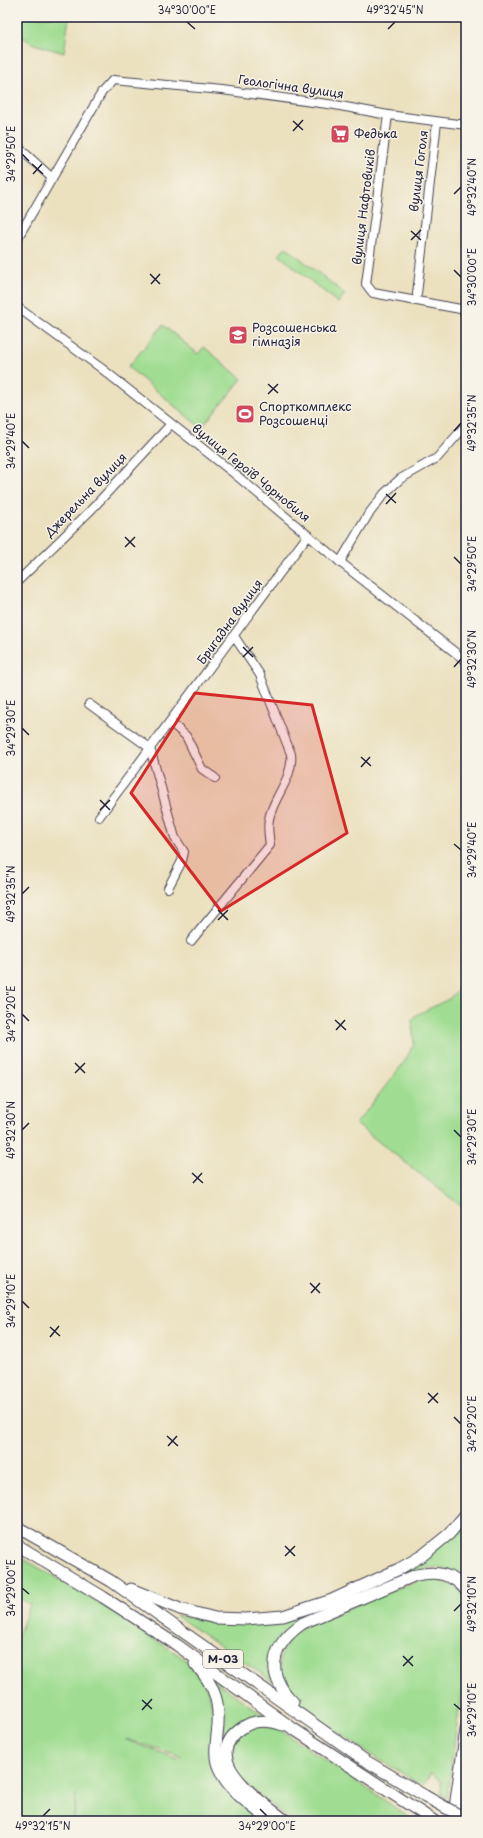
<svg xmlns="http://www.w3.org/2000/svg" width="483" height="1838" font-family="'Playpen Sans',sans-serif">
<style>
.green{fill:#a0dd92;stroke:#618066;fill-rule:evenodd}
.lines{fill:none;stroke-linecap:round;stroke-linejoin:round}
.minor-casing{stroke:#403f4f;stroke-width:10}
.highway-casing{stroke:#403f4f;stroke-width:13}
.minor{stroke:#fff;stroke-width:8}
.highway{stroke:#fff;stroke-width:11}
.highway-bridge-casing{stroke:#403f4f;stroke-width:13;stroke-linecap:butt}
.highway-bridge{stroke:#fff;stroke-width:11}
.marked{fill:#d62828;fill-opacity:0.2;stroke:#d62828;stroke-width:3;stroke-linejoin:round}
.ticks{fill:none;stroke:#22223b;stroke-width:1.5}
.labels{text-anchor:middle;stroke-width:3;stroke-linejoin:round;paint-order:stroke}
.shield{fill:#f7f3e8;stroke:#62616f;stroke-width:1}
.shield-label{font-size:11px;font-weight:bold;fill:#22223b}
.street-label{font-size:12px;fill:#22223b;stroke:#f7f3e8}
.poi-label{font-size:12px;fill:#22223b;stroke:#f7f3e8;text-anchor:start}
.neatline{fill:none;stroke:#22223b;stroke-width:1.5}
.ticks-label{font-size:10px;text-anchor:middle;fill:#22223b}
</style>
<rect width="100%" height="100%" fill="#f7f3e8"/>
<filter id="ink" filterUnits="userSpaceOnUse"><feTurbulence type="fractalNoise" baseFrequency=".025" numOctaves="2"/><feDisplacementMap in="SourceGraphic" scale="8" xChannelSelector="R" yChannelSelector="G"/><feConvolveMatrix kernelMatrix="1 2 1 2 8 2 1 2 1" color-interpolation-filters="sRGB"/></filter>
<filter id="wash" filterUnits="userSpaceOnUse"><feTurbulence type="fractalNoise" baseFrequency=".012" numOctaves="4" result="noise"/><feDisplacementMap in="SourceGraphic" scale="16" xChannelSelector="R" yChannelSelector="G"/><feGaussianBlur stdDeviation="0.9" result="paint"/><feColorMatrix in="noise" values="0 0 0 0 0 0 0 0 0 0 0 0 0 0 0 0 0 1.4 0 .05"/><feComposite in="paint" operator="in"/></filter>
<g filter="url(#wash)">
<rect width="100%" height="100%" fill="#ebe1bf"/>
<g class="green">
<polygon points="17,17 69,17 64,53 34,44 17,34"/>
<polygon points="286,247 345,294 338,303 279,255"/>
<polygon points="163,325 198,354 204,347 242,379 201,428 128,367"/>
<polygon points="466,981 466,1210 356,1124 405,1061 414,1043 412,1021 416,1015 449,999"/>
<path d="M 466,1521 L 466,1584 C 444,1564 434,1565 407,1573 L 406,1570 Z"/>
<path d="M 17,1555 L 112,1611 L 189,1662 L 208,1691 L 215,1718 L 212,1760 L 263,1821 L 74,1821 L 76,1794 L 73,1821 L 17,1821 L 17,1638 L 30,1605 L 17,1597 ZM 126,1740 L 126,1739 L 181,1756 L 178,1759 Z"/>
<path d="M 431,1577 L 453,1583 L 461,1591 L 466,1604 L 466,1656 L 447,1798 L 442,1796 L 441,1781 L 431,1773 L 423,1786 C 392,1767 293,1710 281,1679 C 274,1662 286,1641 298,1630 C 306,1624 320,1621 329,1617 C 362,1602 396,1587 431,1577 Z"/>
<path d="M 175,1615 L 225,1624 L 303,1615 L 305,1616 C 279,1633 264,1649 272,1681 Z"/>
<path d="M 212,1679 L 263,1715 C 243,1719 232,1726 222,1744 L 223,1726 Z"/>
<polygon points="256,1725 278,1728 415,1821 291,1821 244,1782 233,1766 231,1756 237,1738 246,1729"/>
</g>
</g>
<g filter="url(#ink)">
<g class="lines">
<g class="minor-casing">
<g id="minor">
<polyline points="388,115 366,284 373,293 466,310"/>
<polyline points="17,146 52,178"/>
<polyline points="17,239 102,92 113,80 222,90 335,105 388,115 466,125"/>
<polyline points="417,294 437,122"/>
<polyline points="17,307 101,368 231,471 340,562 466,661"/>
<polyline points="340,562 368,515 384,494 400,479 437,458 466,425"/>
<polyline points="17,582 90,511 171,424"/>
<polyline points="89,704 150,748 175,838 184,852 182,861 168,888"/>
<polyline points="170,722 186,736 202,769 215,778"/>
<polyline points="99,817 308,535"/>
<path d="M 191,941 L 270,845 C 269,836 267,828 269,819 C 273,797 294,778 291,754 L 260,675 L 234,636"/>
</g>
</g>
<g class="highway-casing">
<g id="highway">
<polyline points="17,1527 111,1581 366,1761 425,1796"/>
<polyline points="17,1545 103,1597 177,1645 292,1728 434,1821"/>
<polyline points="131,1589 180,1609 215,1618 246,1619 283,1616 332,1600 399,1569 423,1555 449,1534 466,1514"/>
<path d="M 195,1664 C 216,1686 221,1705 217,1735 C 216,1745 214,1758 219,1768 C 228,1791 252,1806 270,1821"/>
<path d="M 293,1702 C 264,1673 271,1645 303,1623 L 416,1575 C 436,1571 452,1573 466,1590"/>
<path d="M 283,1725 C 269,1720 254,1719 242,1728 C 196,1759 262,1802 286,1821"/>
<polyline points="453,1821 466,1730"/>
</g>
</g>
<use href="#minor" class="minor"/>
<use href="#highway" class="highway"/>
<g class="highway-bridge-casing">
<polyline id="highway-bridge" points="425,1796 466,1819"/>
</g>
<use href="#highway-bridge" class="highway-bridge"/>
</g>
</g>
<path class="marked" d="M 195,693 L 312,705 L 347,833 L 221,911 L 131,793 Z"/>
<path class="ticks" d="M 187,22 L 195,29M 388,29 L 395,22M 293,121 L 303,130M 293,131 L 303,120M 22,154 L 29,161M 32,164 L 43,174M 33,174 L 42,164M 454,194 L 461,187M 411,231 L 421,240M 411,240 L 421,230M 454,270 L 461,277M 150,274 L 160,284M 151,284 L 160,274M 268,384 L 278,393M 268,394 L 278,384M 454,431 L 461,423M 22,441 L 29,448M 386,494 L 396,503M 386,504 L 396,493M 125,537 L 135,547M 125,547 L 135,537M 454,557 L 461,564M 243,647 L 253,657M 243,657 L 253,647M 454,667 L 461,659M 22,728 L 29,735M 361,757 L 371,766M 361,767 L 370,757M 100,800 L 110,810M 100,810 L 110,800M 454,844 L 461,850M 22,894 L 29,887M 218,910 L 228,920M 218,920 L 228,910M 22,1014 L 29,1021M 335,1020 L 346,1030M 336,1030 L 345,1020M 75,1063 L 85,1073M 75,1073 L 85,1063M 22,1130 L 29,1123M 454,1130 L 461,1137M 192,1173 L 203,1183M 193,1183 L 202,1173M 310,1283 L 320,1293M 311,1293 L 320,1283M 22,1301 L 29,1308M 50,1327 L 60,1336M 50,1337 L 59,1326M 428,1393 L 438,1403M 428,1403 L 438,1393M 454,1417 L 461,1424M 167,1436 L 178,1446M 168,1446 L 177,1436M 285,1546 L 295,1556M 285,1556 L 295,1546M 22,1588 L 29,1594M 454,1611 L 461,1604M 403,1656 L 413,1666M 403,1666 L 413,1656M 142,1700 L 152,1709M 454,1704 L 461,1710M 142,1710 L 152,1699M 260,1809 L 267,1816M 43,1816 L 50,1809"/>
<defs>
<g id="supermarket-square" transform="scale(1)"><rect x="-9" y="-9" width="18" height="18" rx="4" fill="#d1495b" stroke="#f7f3e8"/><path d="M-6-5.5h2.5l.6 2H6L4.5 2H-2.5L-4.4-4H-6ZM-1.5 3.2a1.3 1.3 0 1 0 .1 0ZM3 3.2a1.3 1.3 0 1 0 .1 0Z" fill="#fff"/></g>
<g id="school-square" transform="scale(1)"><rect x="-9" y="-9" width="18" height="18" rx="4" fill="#d1495b" stroke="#f7f3e8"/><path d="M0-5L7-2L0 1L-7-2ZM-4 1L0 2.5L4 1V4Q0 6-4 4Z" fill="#fff"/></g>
<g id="stadium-square" transform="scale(1)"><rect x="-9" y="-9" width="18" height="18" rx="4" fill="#d1495b" stroke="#f7f3e8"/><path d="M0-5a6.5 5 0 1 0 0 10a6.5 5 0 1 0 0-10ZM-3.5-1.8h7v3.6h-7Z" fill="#fff"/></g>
</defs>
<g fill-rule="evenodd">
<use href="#supermarket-square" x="340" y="134"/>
<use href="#school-square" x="238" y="335"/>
<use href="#stadium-square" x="245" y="414"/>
</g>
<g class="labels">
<rect class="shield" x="203" y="1650" width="40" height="18" rx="3"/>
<g class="shield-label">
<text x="223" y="1663">М-03</text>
</g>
<g class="street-label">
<text transform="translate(291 87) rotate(8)" y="4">Геологічна вулиця</text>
<text transform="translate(419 171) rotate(-83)" y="4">вулиця Гоголя</text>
<text transform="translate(364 207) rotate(-83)" y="4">вулиця Нафтовиків</text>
<text transform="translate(251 473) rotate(39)" y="4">вулиця Героїв Чорнобиля</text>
<text transform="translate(86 495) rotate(-46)" y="4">Джерельна вулиця</text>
<text transform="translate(230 622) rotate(-54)" y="4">Бригадна вулиця</text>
</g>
<g class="poi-label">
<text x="354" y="138">Федька</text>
<text x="252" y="332">Розсошенська<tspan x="252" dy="14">гімназія</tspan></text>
<text x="259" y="411">Спорткомплекс<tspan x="259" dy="14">Розсошенці</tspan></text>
</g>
</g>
<rect width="483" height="1838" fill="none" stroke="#f7f3e8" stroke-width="44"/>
<rect x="22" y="22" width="439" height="1794" class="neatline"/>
<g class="ticks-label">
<text x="187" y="14">34°30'00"E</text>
<text x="395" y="14">49°32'45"N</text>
<text transform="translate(11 154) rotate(-90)" y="4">34°29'50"E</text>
<text transform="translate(472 187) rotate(-90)" y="4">49°32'40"N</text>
<text transform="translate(472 277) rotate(-90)" y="4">34°30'00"E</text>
<text transform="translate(472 423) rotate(-90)" y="4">49°32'35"N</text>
<text transform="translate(11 441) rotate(-90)" y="4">34°29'40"E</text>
<text transform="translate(472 564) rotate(-90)" y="4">34°29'50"E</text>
<text transform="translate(472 659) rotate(-90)" y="4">49°32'30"N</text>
<text transform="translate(11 728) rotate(-90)" y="4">34°29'30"E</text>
<text transform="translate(472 850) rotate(-90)" y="4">34°29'40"E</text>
<text transform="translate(11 894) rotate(-90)" y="4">49°32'35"N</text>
<text transform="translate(11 1014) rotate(-90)" y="4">34°29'20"E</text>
<text transform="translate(11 1130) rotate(-90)" y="4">49°32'30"N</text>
<text transform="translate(472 1137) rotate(-90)" y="4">34°29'30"E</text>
<text transform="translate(11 1301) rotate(-90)" y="4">34°29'10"E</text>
<text transform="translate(472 1424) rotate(-90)" y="4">34°29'20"E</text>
<text transform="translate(11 1588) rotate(-90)" y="4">34°29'00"E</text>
<text transform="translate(472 1604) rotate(-90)" y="4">49°32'10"N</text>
<text transform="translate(472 1710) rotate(-90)" y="4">34°29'10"E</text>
<text x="43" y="1830">49°32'15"N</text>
<text x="267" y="1830">34°29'00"E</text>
</g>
</svg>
